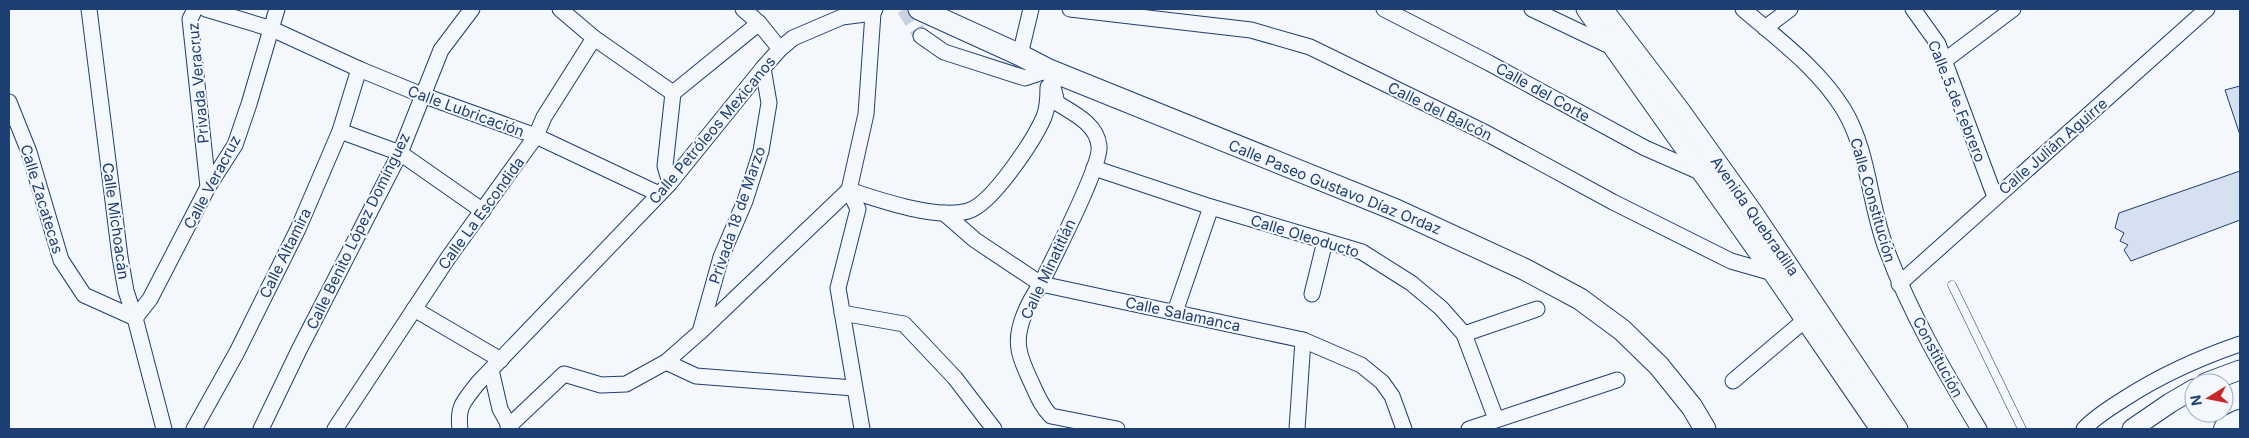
<svg xmlns="http://www.w3.org/2000/svg" width="2249" height="438" font-family="Inter,sans-serif">
<style>
.building{fill:#d5e0f0;stroke:#1d3f73}
.lines{fill:none;stroke-linecap:round;stroke-linejoin:round}
.minor-tunnel{stroke:#c9d2e0;stroke-width:15;stroke-dasharray:15 8;stroke-linecap:butt}
.service-casing{stroke:#1d3f73;stroke-width:9}
.minor-casing{stroke:#1d3f73;stroke-width:17}
.tertiary-casing{stroke:#1d3f73;stroke-width:21}
.secondary-casing{stroke:#1d3f73;stroke-width:23}
.primary-casing{stroke:#1d3f73;stroke-width:26}
.service{stroke:#f4f7fb;stroke-width:8}
.minor{stroke:#f4f7fb;stroke-width:15}
.tertiary{stroke:#f4f7fb;stroke-width:19}
.secondary{stroke:#f4f7fb;stroke-width:21}
.primary{stroke:#f4f7fb;stroke-width:24}
.labels{text-anchor:middle;dominant-baseline:central;stroke-width:4;stroke-linejoin:round;paint-order:stroke}
.street-label{font-size:15px;fill:#1d3f73;stroke:#f4f7fb}
</style>
<rect width="100%" height="100%" fill="#f4f7fb"/>
<!-- building -->
<g class="building">
<polygon points="2240,86 2240,135 2225,90"/>
<polygon points="2240,171 2240,220 2131,261 2124,250 2128,245 2120,241 2124,233 2115,228 2119,213"/>
</g>
<g class="lines">
<!-- minor-tunnel -->
<polyline class="minor-tunnel" points="904,9 921,36"/>
<defs>
<polyline id="service" points="1952,285 2022,429"/>
<g id="minor">
<polyline points="89,9 120,257 126,291 135,318 164,429"/>
<polyline points="195,9 190,19 208,187"/>
<polyline points="206,9 272,29 359,69 422,95 536,136 659,194"/>
<polyline points="560,9 594,38 673,93 665,166 670,183"/>
<polyline points="743,9 759,23 780,49"/>
<polyline points="1070,9 1251,30 1310,47 1486,133 1613,202 1731,261 1773,273 1776,271"/>
<polyline points="1384,9 1489,63 1645,148 1702,173"/>
<polyline points="1532,9 1614,48"/>
<path d="M1743,9C1779,40 1819,69 1844,110C1869,152 1869,203 1886,248C1909,311 1944,371 1979,429"/>
<polyline points="1913,9 1938,44 1995,197"/>
<polyline points="1765,28 1790,9"/>
<polyline points="921,36 944,52 1025,78 1049,70"/>
<polyline points="1020,55 1031,9"/>
<polyline points="1944,61 2013,9"/>
<path d="M1049,70L1057,103C1073,113 1097,124 1099,146C1102,165 1052,260 1041,284C1029,301 1015,328 1019,349C1021,362 1028,375 1033,386C1038,397 1042,407 1051,416L1117,429"/>
<polyline points="673,93 759,23"/>
<polyline points="9,102 29,152 61,260 84,295 135,318 150,299 208,187 235,145 249,104 277,9"/>
<polyline points="340,131 400,153 483,211"/>
<polyline points="1094,168 1211,207 1362,252 1411,283 1441,308 1464,334 1496,419"/>
<path d="M849,190C879,200 937,220 968,211C992,204 1034,140 1044,117C1048,107 1048,97 1048,87"/>
<polyline points="944,213 975,240 1041,284 1303,340 1361,365 1382,382 1392,396 1404,429"/>
<polyline points="1899,284 2207,9"/>
<polyline points="1312,294 1325,241"/>
<polyline points="414,309 501,360"/>
<polyline points="1175,312 1211,207"/>
<polyline points="842,313 904,324 955,378 994,429"/>
<polyline points="700,332 721,257 745,201 761,151 769,103 763,68"/>
<polyline points="1464,334 1537,309"/>
<polyline points="666,362 696,376 854,388"/>
<polyline points="491,370 500,409 511,429"/>
<polyline points="1733,381 1812,314"/>
<polyline points="508,427 564,374 601,385 626,384 666,362 700,332 849,190"/>
<polyline points="194,429 237,352 298,229 340,131 359,69"/>
<polyline points="261,429 299,350 400,153 441,50 472,9"/>
<polyline points="335,429 448,258 536,136 544,117 594,38"/>
<path d="M460,429C457,406 464,401 478,383L670,183L763,68L780,49L793,38L842,17L873,13"/>
<polyline points="862,429 838,288 858,209 849,190 866,114 873,13 875,9"/>
<polyline points="1297,429 1303,340"/>
<polyline points="1469,429 1617,380"/>
<path d="M2084,429C2095,417 2110,408 2124,399C2161,375 2199,358 2240,344"/>
</g>
<g id="tertiary">
<polyline points="1586,9 1773,273 1880,429"/>
<polyline points="1603,9 1680,110 1752,211 1898,429"/>
<polyline points="2205,383 2240,370"/>
<polyline points="2132,429 2170,403 2194,389"/>
</g>
<polyline id="secondary" points="919,9 1020,55 1049,70 1396,210 1524,269 1580,299 1622,330 1659,366 1692,407 1705,429"/>
<polyline id="primary" points="2226,429 2240,422"/>
</defs>
<!-- service casing -->
<use href="#service" class="service-casing"/>
<!-- minor casing -->
<use href="#minor" class="minor-casing"/>
<!-- tertiary casing -->
<use href="#tertiary" class="tertiary-casing"/>
<!-- secondary casing -->
<use href="#secondary" class="secondary-casing"/>
<!-- primary casing -->
<use href="#primary" class="primary-casing"/>
<!-- service -->
<use href="#service" class="service"/>
<!-- minor -->
<use href="#minor" class="minor"/>
<!-- tertiary -->
<use href="#tertiary" class="tertiary"/>
<!-- secondary -->
<use href="#secondary" class="secondary"/>
<!-- primary -->
<use href="#primary" class="primary"/>
</g>
<g class="labels">
<!-- street labels -->
<g class="street-label">
<text transform="translate(198 83) rotate(-95)">Privada Veracruz</text>
<text transform="translate(1543 92) rotate(29)">Calle del Corte</text>
<text transform="translate(1957 101) rotate(68)">Calle 5 de Febrero</text>
<text transform="translate(466 111) rotate(20)">Calle Lubricación</text>
<text transform="translate(1440 111) rotate(26)">Calle del Balcón</text>
<text transform="translate(712 130) rotate(-50)">Calle Petróleos Mexicanos</text>
<text transform="translate(2053 146) rotate(-41)">Calle Julián Aguirre</text>
<text transform="translate(212 182) rotate(-62)">Calle Veracruz</text>
<text transform="translate(1335 187) rotate(22)">Calle Paseo Gustavo Díaz Ordaz</text>
<text transform="translate(42 199) rotate(73)">Calle Zacatecas</text>
<text transform="translate(1873 200) rotate(74)">Calle Constitución</text>
<text transform="translate(481 213) rotate(-54)">Calle La Escondida</text>
<text transform="translate(737 215) rotate(-71)">Privada 18 de Marzo</text>
<text transform="translate(1755 216) rotate(55)">Avenida Quebradilla</text>
<text transform="translate(116 221) rotate(82)">Calle Michoacán</text>
<text transform="translate(358 231) rotate(-64)">Calle Benito López Domínguez</text>
<text transform="translate(1305 236) rotate(17)">Calle Oleoducto</text>
<text transform="translate(285 253) rotate(-64)">Calle Altamira</text>
<text transform="translate(1048 269) rotate(-65)">Calle Minatitlán</text>
<text transform="translate(1183 314) rotate(12)">Calle Salamanca</text>
<text transform="translate(1938 357) rotate(62)">Constitución</text>
</g>
</g>
<!-- border -->
<rect width="2249" height="438" fill="none" stroke="#1d3f73" stroke-width="20"/>
<!-- north arrow -->
<g transform="translate(2209 398) rotate(260)"><circle r="24" fill="#f4f7fb" stroke="#9eadc5"/>
<path d="M0-4L9 19L0 12L-9 19Z" fill="#c62828"/>
<text y="-8" font-size="14" font-weight="bold" text-anchor="middle" fill="#1d3f73">N</text>
</g>
</svg>
